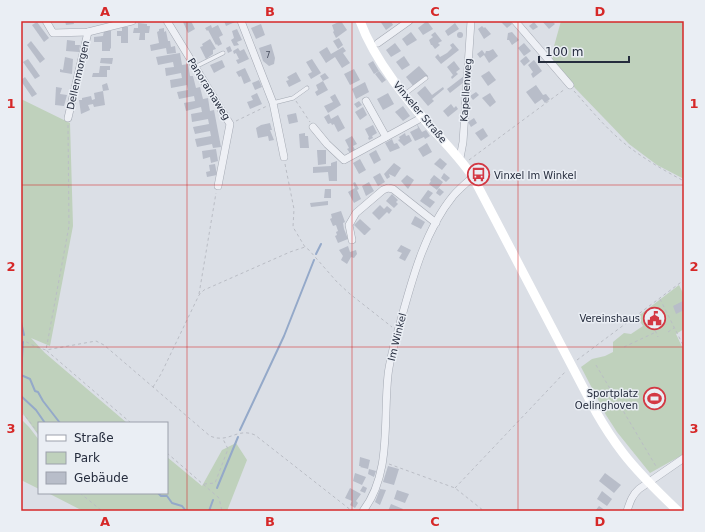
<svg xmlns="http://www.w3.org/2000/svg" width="705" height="532" font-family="'DejaVu Sans',sans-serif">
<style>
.green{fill:#bfd1bc}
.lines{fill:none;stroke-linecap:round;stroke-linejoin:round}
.stream{stroke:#94a9c9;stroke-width:2}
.building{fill:#b8bdc9}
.lane-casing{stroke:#a4a9b3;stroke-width:4.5}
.street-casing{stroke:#a4a9b3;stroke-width:8}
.path{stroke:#babdc5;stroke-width:1;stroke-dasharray:3 3;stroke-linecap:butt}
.lane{stroke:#eef0f5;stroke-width:3.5}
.street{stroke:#eef0f5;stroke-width:7}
.secondary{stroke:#fff;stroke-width:9}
.grid{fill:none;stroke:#d62828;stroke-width:1;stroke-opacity:0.55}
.labels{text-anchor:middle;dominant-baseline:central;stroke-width:3;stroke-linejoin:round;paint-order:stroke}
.number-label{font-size:8px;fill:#4a5060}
.street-label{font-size:10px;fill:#252c3d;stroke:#eaeef4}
.poi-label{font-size:10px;fill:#252c3d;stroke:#eaeef4;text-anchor:end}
.neatline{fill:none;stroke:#d62828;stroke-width:1.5}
.grid-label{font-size:13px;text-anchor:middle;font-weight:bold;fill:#d62828}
</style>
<rect width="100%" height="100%" fill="#dbdfe6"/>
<!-- green -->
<g class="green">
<polygon points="561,21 684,21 684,179 657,165 629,144 575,88 551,57"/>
<polygon points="21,99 70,123 73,226 50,346 31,338 45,353 127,423 39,423 39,436 21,411"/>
<polygon points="679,285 684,295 684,329 676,334 684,351 684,454 650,473 617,432 606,415 581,367 592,359 605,356 613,352 613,342 624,333 631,334 643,326 637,317"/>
<polygon points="21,419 29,427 39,440 39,489 21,480"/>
<polygon points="236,443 247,460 227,511 83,511 48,493 167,493 167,457 202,486 222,450"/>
</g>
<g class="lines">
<!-- stream -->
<g class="stream">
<polyline points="316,254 321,244"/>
<polyline points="21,322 24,335"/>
<polyline points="21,374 23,342"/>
<polyline points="21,375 30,379 35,391 38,392 43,401 60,423"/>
<polyline points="21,396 36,410 45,423"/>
<polyline points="240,430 284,336 314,260"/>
<polyline points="217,488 238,437"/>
<polyline points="158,493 161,496 167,496 172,503 182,506 186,511"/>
<polyline points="209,511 213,500"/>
</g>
</g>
<!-- building -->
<g class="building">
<polygon points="65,21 73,21 74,24 66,25"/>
<polygon points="185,21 191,21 195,29 188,33 183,22"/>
<polygon points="224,21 234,21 235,22 226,26"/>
<polygon points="341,21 347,30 336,38 333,32 334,31 332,25"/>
<polygon points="380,21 391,21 393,25 386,30"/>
<polygon points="427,21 433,29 423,35 418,28"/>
<polygon points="500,21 510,21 512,24 507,28"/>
<polygon points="542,21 552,21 555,24 549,29"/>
<polygon points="37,22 49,38 44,42 32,25"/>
<polygon points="534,22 538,27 533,30 529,26"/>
<polygon points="138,23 147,24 147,26 150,26 149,33 145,33 145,40 139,40 140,33 133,33 134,28 138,28"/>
<polygon points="455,23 459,29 448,36 445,31"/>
<polygon points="261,24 265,35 256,39 251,28"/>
<polygon points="211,25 212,28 218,25 223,35 219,37 222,44 218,46 217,44 216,45 208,30 207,31 205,28"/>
<polygon points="482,26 484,28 485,27 491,34 484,39 478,29"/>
<polygon points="122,27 128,27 128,43 121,43 121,36 117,36 117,31 122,31"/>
<polygon points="164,28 164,32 166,31 168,41 170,41 171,47 175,46 176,53 167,54 166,48 151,51 150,45 159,43 157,32 159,31 159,29"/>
<polygon points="237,29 242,40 237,42 239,45 234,46 231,40 234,38 232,31"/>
<polygon points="104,31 111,31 111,49 110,48 110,51 102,51 102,42 94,42 94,37 103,36"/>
<polygon points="411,32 417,40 407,46 402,39"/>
<polygon points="435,32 442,41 438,43 440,45 435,49 432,45 431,45 429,40 433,37 431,35"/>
<polygon points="512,32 519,40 512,45 509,40 507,40 508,33"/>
<circle cx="460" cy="35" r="3"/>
<polygon points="339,38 343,45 338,49 333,41"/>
<polygon points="210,39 216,49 213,50 213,54 206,59 200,47 203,46 202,44"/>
<polygon points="67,40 75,41 75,45 80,45 79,52 66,51"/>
<polygon points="31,41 45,59 40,63 27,45"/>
<polygon points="395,43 401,51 391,57 386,50"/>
<polygon points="453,43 459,50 441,64 435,57 438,54 440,57 447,53 452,48 450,45"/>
<polygon points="524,43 531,51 524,56 518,48"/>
<polygon points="271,44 275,58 274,64 269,66 263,61 259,48"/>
<polygon points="230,46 232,51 228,53 226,48"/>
<polygon points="327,47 331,54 343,47 346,51 343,53 350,63 342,68 335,57 326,63 319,52"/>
<polygon points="238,48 240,51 244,49 249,59 238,64 236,60 239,59 236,53 234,54 233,51"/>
<polygon points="493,49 498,56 489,63 484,55 480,58 477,54 482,50 485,54 486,51 489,51"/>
<polygon points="180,53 182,65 188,64 190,76 193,76 196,88 200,87 203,99 208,98 210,111 214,110 221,147 213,148 212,144 197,147 195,139 211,136 210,131 195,134 193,127 209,124 208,119 192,122 191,114 202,112 201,107 186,111 184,103 195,101 194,96 179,99 177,92 188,90 187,85 171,88 170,80 182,78 181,73 166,76 165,68 174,67 173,62 158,65 156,57"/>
<polygon points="404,56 410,65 402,70 396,62"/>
<polygon points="526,56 530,61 524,66 520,61"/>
<polygon points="65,57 73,59 72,74 60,72 60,69 63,70"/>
<polygon points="101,58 113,58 112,64 100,63"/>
<polygon points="28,59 40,76 35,79 23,62"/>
<polygon points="312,59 321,73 311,79 308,74 312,72 306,62"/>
<polygon points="222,60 225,67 214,73 210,65"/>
<polygon points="534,60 542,71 533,78 531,74 533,72 528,65"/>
<polygon points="373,61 379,71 374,74 368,64"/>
<polygon points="454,61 460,69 456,72 458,74 452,79 451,77 453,75 447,67"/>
<polygon points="100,66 110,66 110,70 107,70 107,77 92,77 93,73 99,73"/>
<polygon points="419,66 428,76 414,87 406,77"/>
<polygon points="245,68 251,81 244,84 241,76 239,77 236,72"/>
<polygon points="354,69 360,80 350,85 344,74"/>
<polygon points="379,71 386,80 382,83 375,74"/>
<polygon points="489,71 496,80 488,86 481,76"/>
<polygon points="296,72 301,81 289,87 286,81 289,80 287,77"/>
<polygon points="325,73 329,78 323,81 328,90 317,96 315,92 318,90 316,85 323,81 320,76"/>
<polygon points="464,76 464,82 450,93 447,89"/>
<polygon points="25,77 37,94 32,97 21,81 21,80"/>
<polygon points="259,80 262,87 255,90 252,83"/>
<polygon points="365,82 369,92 356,99 352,89"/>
<polygon points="107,83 109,90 103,91 102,85"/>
<polygon points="536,85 543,95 546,94 550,99 545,103 542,99 535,104 526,92"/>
<polygon points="425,86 432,95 443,87 444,89 432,99 434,101 428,106 417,93"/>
<polygon points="56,87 62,88 60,94 67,95 64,106 55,105"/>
<polygon points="103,91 105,105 94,107 93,104 88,105 90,110 81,114 79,100 82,100 82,98 91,96 92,100 95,99 94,93"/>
<polygon points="476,92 479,95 473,100 470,96"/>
<polygon points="257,93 262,104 250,109 247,102 253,100 251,96"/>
<polygon points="388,93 394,104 383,110 377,99"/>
<polygon points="490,93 496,102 490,107 482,98"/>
<polygon points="335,94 341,105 328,113 324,106 333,102 330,97"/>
<polygon points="359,101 362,105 357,108 354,104"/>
<polygon points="451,104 454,108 456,106 458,109 448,117 443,111"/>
<polygon points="403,106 410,116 403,121 395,112"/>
<polygon points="363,107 367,115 360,120 355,112"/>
<polygon points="296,113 298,122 289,124 287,115"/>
<polygon points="329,114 331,119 338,115 345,128 338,132 334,124 332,125 331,123 328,124 324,117"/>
<polygon points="474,118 477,123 471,127 468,122"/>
<polygon points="270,123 272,130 270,130 274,140 269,141 268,136 258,138 256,128 261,125"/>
<polygon points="417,124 422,132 426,130 430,136 425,139 424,137 415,141 410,132 418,128"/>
<polygon points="373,125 377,133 372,136 373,138 369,140 368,138 369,137 365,129"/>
<polygon points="483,128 488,136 481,141 475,133"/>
<polygon points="305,133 305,136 308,136 309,148 300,148 299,134"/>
<polygon points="405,133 406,136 409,135 412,141 404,146 398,140 400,139 399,137"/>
<polygon points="352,136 357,144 353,146 355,150 350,153 347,149 349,148 345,140"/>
<polygon points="392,139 394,144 397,143 400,148 390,152 385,143"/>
<polygon points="427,143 432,152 423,157 418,149"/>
<polygon points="216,149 218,161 211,163 210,157 203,159 202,151"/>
<polygon points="317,150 326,150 326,164 318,165"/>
<polygon points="376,150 381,160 374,164 369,154"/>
<polygon points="440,158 447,164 442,170 434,164"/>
<polygon points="360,159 366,170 359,174 353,163"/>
<polygon points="337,161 337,181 329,181 328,172 313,173 313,167 331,166 331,163"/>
<polygon points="394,163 401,168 395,177 389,174 390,177 387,179 384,174"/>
<polygon points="215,164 217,175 207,177 206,172 210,171 209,165"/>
<polygon points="380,173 385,182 378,186 373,177"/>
<polygon points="444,173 450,178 446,182 441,178"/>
<polygon points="407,175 414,180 408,189 401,181"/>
<polygon points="434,175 443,182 437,190 429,184 431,181 430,180"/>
<polygon points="355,182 359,189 357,190 361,199 354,203 348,192 355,188 353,183"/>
<polygon points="369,182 374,191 366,196 362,186"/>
<polygon points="439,188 444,192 440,196 436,193"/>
<polygon points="325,189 331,189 331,198 324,198"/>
<polygon points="428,190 433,193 429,198 435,202 430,208 420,201"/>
<polygon points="392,194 398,200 396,202 398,204 394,208 386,201"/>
<polygon points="328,201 328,205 311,207 310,203"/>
<polygon points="380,205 384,209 387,206 392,210 389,214 387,212 379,220 372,213"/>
<polygon points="341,211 345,222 343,223 344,229 348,239 338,243 335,236 337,235 336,232 338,231 336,225 333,226 330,219 332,218 331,214"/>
<polygon points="415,216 425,222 421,229 411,224"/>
<polygon points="360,219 371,229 365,235 364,235 354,225"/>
<polygon points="401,245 411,250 405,261 399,258 402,253 397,251"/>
<polygon points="348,246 350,252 356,250 357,254 354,258 351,257 347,264 341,260 343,256 339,250"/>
<polygon points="683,301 684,310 676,314 673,306"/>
<polygon points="657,311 661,322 653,325 648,315"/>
<polygon points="360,457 370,460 368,469 360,467 361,466 359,466"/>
<polygon points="388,466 399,469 394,485 383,482"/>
<polygon points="369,469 376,471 374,477 368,474"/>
<polygon points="355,473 366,477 362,485 353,481"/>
<polygon points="605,473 621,485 614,493 599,481"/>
<polygon points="363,486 367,488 365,493 360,491"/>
<polygon points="350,488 361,494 356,501 358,503 355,508 350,505 352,501 345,498"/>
<polygon points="380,489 386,490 380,505 375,502"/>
<polygon points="397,490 409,494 405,503 394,499"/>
<polygon points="602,491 612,499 607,506 597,499"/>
<polygon points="391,504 403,509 402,511 388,511"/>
<polygon points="599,506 606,511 595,511"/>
</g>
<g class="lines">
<defs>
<g id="lane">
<polyline points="195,67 223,53"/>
<polyline points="405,94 426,78"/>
<polyline points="273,103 293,98 307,88"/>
</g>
<g id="street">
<polyline points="46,21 53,33 88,32 132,21"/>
<polyline points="167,21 230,124 218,186"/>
<polyline points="241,21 273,103 284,157"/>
<polyline points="515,21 570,85"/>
<polyline points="378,43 409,21"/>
<polyline points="366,101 386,137"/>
<polyline points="68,118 88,32"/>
<polyline points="313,127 327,144 344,160 423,117"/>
<polyline points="460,158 463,142 471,21"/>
<polyline points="352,240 349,225 356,213 383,190 388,188 393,189 436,223"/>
<path d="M363,511C392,473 383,420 388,375C390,356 397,335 402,316C413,276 426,229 453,196C459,189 466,183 473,177"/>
<path d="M627,511C630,502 632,495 639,489L684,458"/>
</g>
</defs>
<!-- lane casing -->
<use href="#lane" class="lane-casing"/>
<!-- street casing -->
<use href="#street" class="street-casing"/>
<!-- path -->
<g class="path">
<path d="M574,91C591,110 608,131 629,147C646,160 665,171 684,181"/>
<polyline points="296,101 310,122"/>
<polyline points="236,121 267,106"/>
<polyline points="68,125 69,226 46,350 131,423"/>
<polyline points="469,160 565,89"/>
<polyline points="285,164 294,209 293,227 305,247 309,250 337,282 350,294 392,327"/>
<polyline points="199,294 216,193"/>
<polyline points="660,299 684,347"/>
<polyline points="653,325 658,337"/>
<polyline points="668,332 674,328"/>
<path d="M21,339L36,347L46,350L96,341L104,345L210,436C229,444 237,427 255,435L352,511"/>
<polyline points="624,347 656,332"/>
<polyline points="577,360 684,280"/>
<polyline points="596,365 657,468"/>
<polyline points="153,387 161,374 199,295 204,290 290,252 305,247"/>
<polyline points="21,413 27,418 39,434"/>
<polyline points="167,453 219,498 222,511"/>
<polyline points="389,464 455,488 484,511"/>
<polyline points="204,484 215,483 228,449 223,439"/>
<polyline points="455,488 566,371"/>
<polyline points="80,493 102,511"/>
</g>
<!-- lane -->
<use href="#lane" class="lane"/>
<!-- street -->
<use href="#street" class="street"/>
<!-- secondary -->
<path class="secondary" d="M360,21C375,62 408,101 437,134C450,148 462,161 473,177L596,412C604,426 613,440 623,453C639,474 659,493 678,511"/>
</g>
<!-- grid -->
<path class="grid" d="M187,21V511M352,21V511M518,21V511M21,185H684M21,347H684"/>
<!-- icons -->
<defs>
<symbol id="bus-ring" viewBox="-11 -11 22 22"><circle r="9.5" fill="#eaeef4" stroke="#d33944" stroke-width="1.5"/><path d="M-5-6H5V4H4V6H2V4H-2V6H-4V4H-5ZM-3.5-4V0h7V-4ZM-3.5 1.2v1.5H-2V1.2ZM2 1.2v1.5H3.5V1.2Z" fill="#d33944"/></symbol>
<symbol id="civic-ring" viewBox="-11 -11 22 22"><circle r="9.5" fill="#eaeef4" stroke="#d33944" stroke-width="1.5"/><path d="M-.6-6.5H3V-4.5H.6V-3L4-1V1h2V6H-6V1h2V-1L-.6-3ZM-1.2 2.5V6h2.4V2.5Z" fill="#d33944"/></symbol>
<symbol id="stadium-ring" viewBox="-11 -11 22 22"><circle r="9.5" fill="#eaeef4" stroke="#d33944" stroke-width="1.5"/><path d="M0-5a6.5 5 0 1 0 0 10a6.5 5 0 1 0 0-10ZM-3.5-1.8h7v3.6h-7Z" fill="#d33944"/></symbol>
</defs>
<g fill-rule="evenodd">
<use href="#bus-ring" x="466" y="162" width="25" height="25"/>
<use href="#civic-ring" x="642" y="306" width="25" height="25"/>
<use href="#stadium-ring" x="642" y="386" width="25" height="25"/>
</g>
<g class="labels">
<!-- number labels -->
<g class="number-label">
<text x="268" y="55">7</text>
</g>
<!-- street labels -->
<g class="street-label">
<text transform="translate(78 75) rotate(-77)">Dellenmorgen</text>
<text transform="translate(209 89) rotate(58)">Panoramaweg</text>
<text transform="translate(466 90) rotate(-86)">Kapellenweg</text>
<text transform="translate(420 112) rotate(50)">Vinxeler Straße</text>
<text transform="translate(397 337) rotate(-76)">Im Winkel</text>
</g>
<!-- poi labels -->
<g class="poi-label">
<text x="494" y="175" text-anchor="start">Vinxel Im Winkel</text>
<text x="640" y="318">Vereinshaus</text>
<text x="638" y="393">Sportplatz<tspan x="638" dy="12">Oelinghoven</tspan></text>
</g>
</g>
<!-- border -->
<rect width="705" height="532" fill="none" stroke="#eaeef4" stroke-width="44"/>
<!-- legend -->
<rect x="38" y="422" width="130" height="72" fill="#eaeef4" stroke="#9ba0ab"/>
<rect x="46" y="435" width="20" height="6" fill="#ffffff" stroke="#9ba0ab"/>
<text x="74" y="442" font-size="12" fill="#252c3d">Straße</text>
<rect x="46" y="452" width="20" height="12" fill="#bfd1bc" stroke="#9ba0ab"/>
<text x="74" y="462" font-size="12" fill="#252c3d">Park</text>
<rect x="46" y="472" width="20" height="12" fill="#b8bdc9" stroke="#9ba0ab"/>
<text x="74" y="482" font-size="12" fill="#252c3d">Gebäude</text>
<!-- scale -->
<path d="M539 56v6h90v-6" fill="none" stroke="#252c3d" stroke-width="2"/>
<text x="545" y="56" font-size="12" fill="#252c3d" stroke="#eaeef4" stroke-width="3" paint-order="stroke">100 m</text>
<rect x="22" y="22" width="661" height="488" class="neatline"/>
<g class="grid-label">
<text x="105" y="16">A</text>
<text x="270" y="16">B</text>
<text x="435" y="16">C</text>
<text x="600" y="16">D</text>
<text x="11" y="108">1</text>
<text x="694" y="108">1</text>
<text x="11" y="271">2</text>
<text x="694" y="271">2</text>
<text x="11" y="433">3</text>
<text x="694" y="433">3</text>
<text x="105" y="526">A</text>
<text x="270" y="526">B</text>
<text x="435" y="526">C</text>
<text x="600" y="526">D</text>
</g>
</svg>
